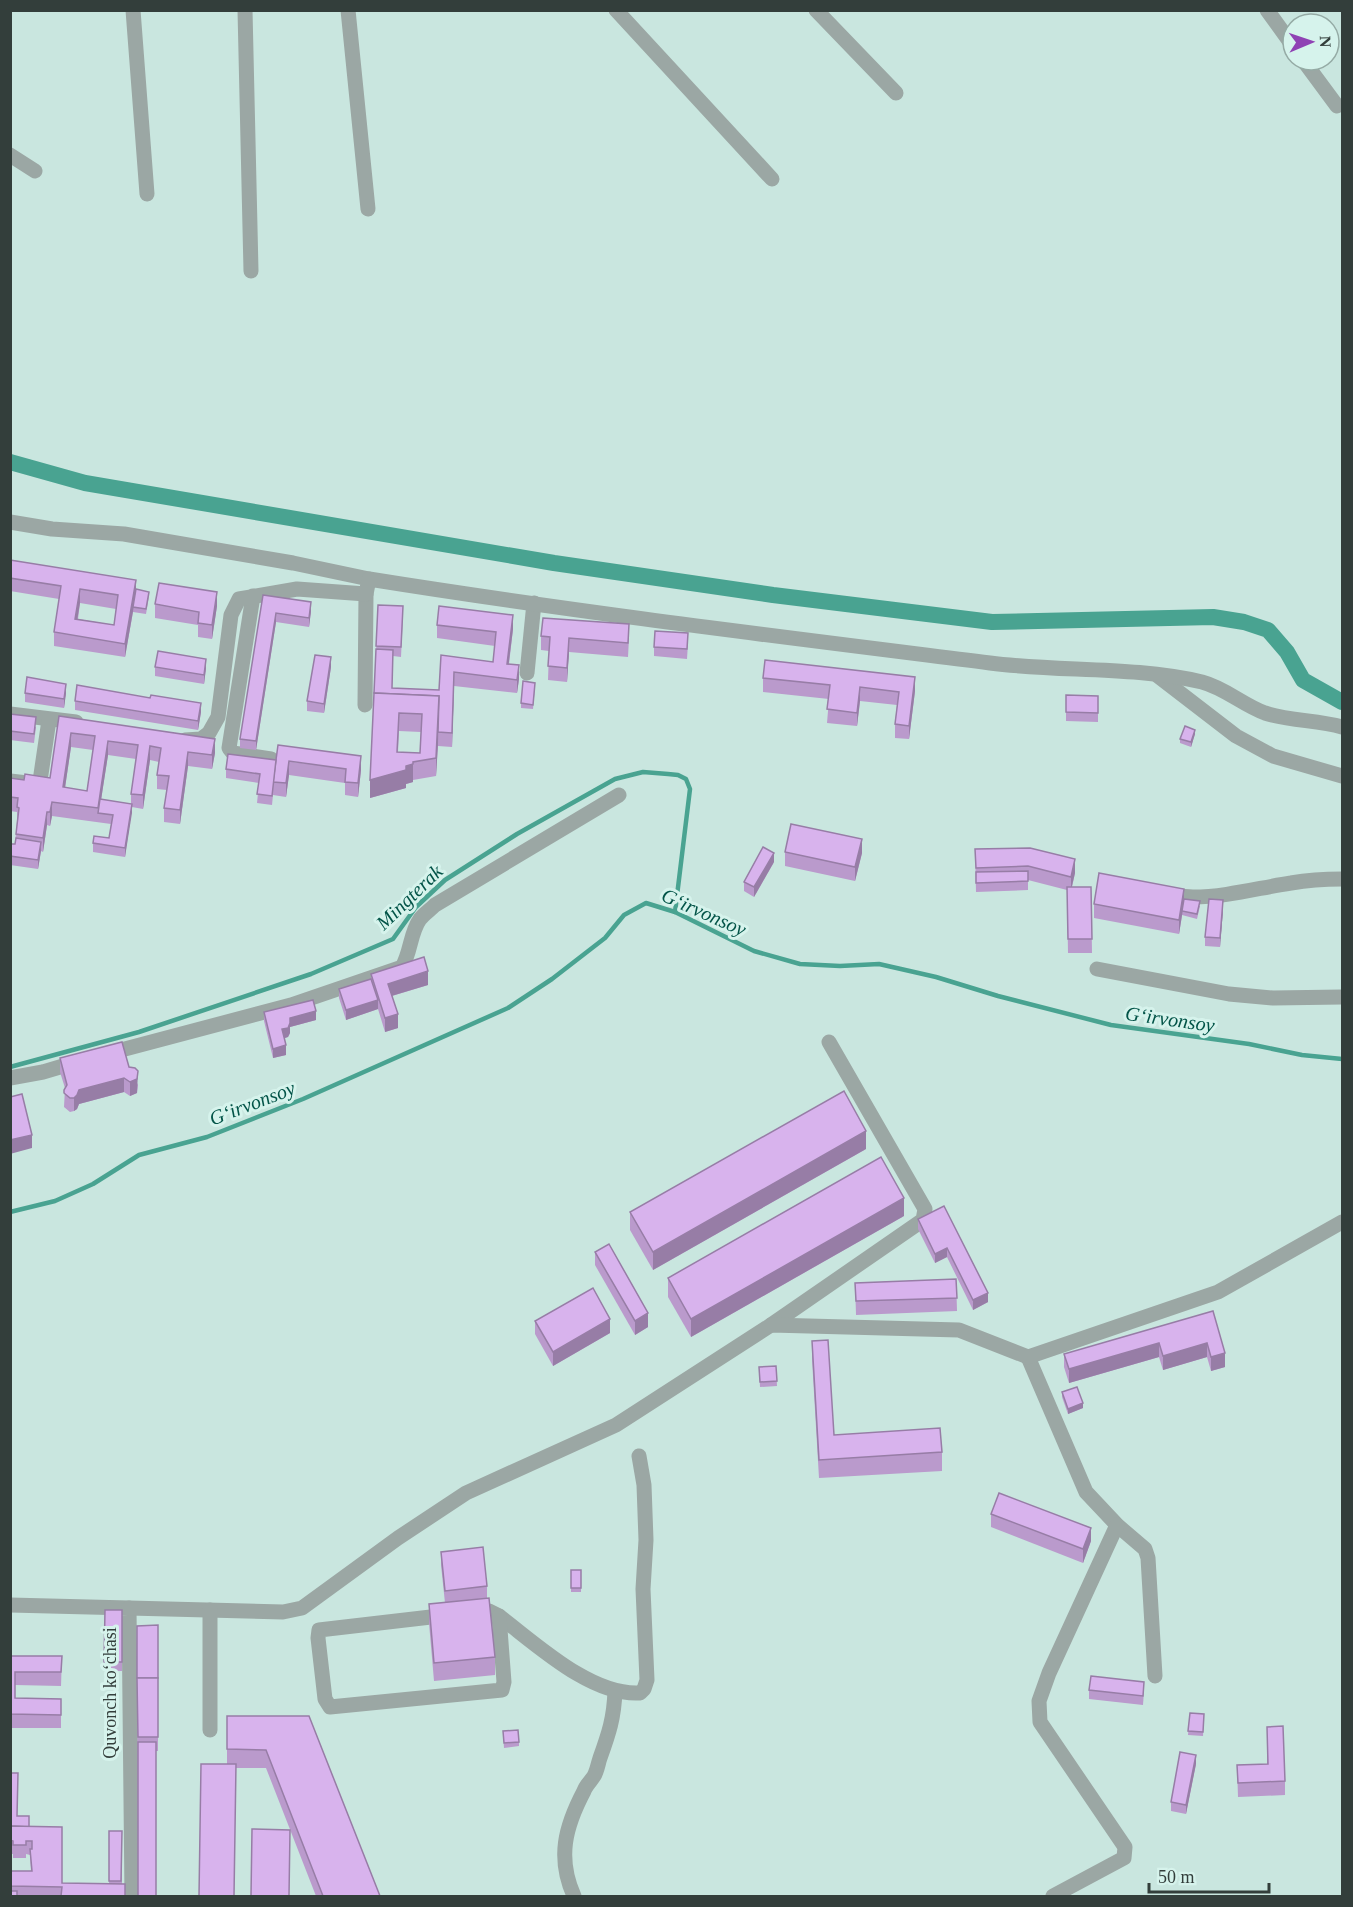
<svg xmlns="http://www.w3.org/2000/svg" width="1353" height="1907" font-family="'Times New Roman',serif">
<style>
.lines{fill:none;stroke-linecap:round;stroke-linejoin:round}
.stream{stroke:#49a391;stroke-width:4.5}
.canal{stroke:#49a391;stroke-width:16}
.minor{stroke:#9ba7a4;stroke-width:15}
.wall{fill:#ba9acc;fill-rule:evenodd}
.shaded-wall{fill:#977da6}
.building{fill:#d8b3ed;stroke:#977da6;stroke-width:1.5;fill-rule:evenodd}
.labels{text-anchor:middle;dominant-baseline:central;stroke-width:6;stroke-linejoin:round;paint-order:stroke}
.street-label{font-size:18px;fill:#333e3b;stroke:#d6f3ec}
.water-label{font-size:20px;font-style:italic;fill:#035448;stroke:#d6f3ec}
</style>
<rect width="100%" height="100%" fill="#c9e6df"/>
<g class="lines">
<!-- stream -->
<g class="stream">
<polyline points="10,1067 139,1032 311,974 393,939 416,907 445,880 517,834 615,779 643,772 668,774 678,775 686,779 690,789 675,912"/>
<polyline points="10,1212 55,1201 93,1184 139,1155 207,1137 303,1099 508,1008 552,979 605,938 624,915 646,903 675,912 754,951 800,964 840,966 879,964 936,977 998,996 1111,1025 1249,1044 1302,1055 1342,1059"/>
</g>
<!-- canal -->
<polyline class="canal" points="10,462 85,483 554,563 773,595 992,622 1213,617 1244,622 1268,630 1287,652 1303,680 1342,702"/>
<!-- minor -->
<g class="minor">
<polyline points="133,10 147,194"/>
<polyline points="245,10 251,271"/>
<polyline points="348,10 368,209"/>
<polyline points="616,10 772,179"/>
<polyline points="816,10 896,93"/>
<polyline points="1267,10 1293,46"/>
<polyline points="1303,60 1337,106"/>
<polyline points="10,155 35,171"/>
<polyline points="10,522 52,529 124,534 293,563 369,579"/>
<polyline points="253,596 229,748 233,753 271,759"/>
<polyline points="527,673 534,603"/>
<polyline points="1158,676 1236,736 1273,756 1342,776"/>
<polyline points="365,705 366,594"/>
<polyline points="10,714 76,722"/>
<path d="M185,740L201,739L209,733L218,717L231,615L239,599L297,589L366,594L369,579C575,612 783,637 990,663C1060,672 1133,666 1202,682C1225,688 1243,705 1265,713C1290,721 1317,720 1342,727"/>
<polyline points="10,781 36,784 40,781 49,720"/>
<path d="M1164,894C1174,895 1183,897 1193,897C1226,897 1258,888 1291,883C1308,880 1325,879 1342,879"/>
<polyline points="1097,969 1229,994 1273,998 1342,997"/>
<path d="M106,1054L291,1005L402,967C411,952 410,933 420,919C424,914 430,910 435,905L619,795"/>
<polyline points="10,1078 43,1072 80,1061"/>
<polyline points="771,1325 923,1220 925,1209 829,1042"/>
<polyline points="1028,1357 1086,1492 1117,1525 1145,1549 1148,1558 1155,1676"/>
<polyline points="10,1605 129,1608 132,1896"/>
<polyline points="129,1608 283,1612 302,1608 398,1538 466,1493 616,1425 771,1325 959,1330 1028,1357 1218,1292 1342,1222"/>
<path d="M472,1612L489,1611L499,1616C536,1644 591,1696 640,1693L644,1689L647,1680L643,1589L646,1540L644,1485L639,1456"/>
<polyline points="448,1615 319,1630 318,1638 325,1699 330,1707 502,1690 504,1682 499,1616"/>
<polyline points="210,1730 210,1610"/>
<path d="M574,1896C557,1858 565,1827 584,1791C586,1785 591,1781 594,1776C597,1771 598,1764 600,1758C609,1733 614,1718 615,1691"/>
<polyline points="1053,1896 1124,1858 1125,1847 1040,1722 1039,1701 1049,1673 1117,1525"/>
</g>
</g>
<!-- wall -->
<g class="wall">
<path d="M10,560L136,589L149,596L146,614L133,612L125,657L54,646V632L59,599L10,591ZM80,603L116,609L114,625L78,619Z"/>
<polygon points="263,595 311,611 309,627 276,622 256,750 240,748 240,739"/>
<polygon points="155,604 217,606 212,639 198,637 198,625 155,618"/>
<path d="M378,605L403,615L401,657L393,656L392,688L439,690L441,655L493,662L495,646L437,638V625L513,629L509,664L519,679L517,693L454,686L452,747L438,746V744L436,776L413,780V782L406,784V788L370,798ZM399,731L421,732L420,753L398,752Z"/>
<polygon points="541,636 629,638 628,657 569,652 567,682 548,680 549,651 541,650"/>
<polygon points="688,642 687,659 654,656 654,647"/>
<polygon points="155,667 206,668 204,684 155,676"/>
<polygon points="331,667 324,713 307,711 307,701"/>
<polygon points="763,678 915,691 909,739 895,738 895,724 897,705 860,701 857,726 827,723 829,699 763,692"/>
<polygon points="535,687 533,709 521,708 521,703"/>
<polygon points="25,693 66,693 64,708 25,702"/>
<polygon points="1066,695 1098,696 1098,722 1066,721"/>
<polygon points="150,698 201,712 198,730 75,710 75,701"/>
<polygon points="10,714 36,727 34,743 10,740"/>
<path d="M59,716L215,753L212,769L188,766L180,824L164,822V808L167,790L157,789V775L159,762L150,760L143,809L132,807L125,857L93,852V843L109,838L111,824L52,816L50,826L47,825L43,852L41,851L38,869L10,865V844H15L17,821V812L10,811V778L24,780L50,778ZM71,747L93,750L87,791L65,788ZM108,755L136,759L131,794V804L101,800Z"/>
<polygon points="1195,734 1191,747 1180,743 1180,739"/>
<polygon points="276,760 361,770 358,797 345,795 345,783 289,775 286,797 273,795 272,805 257,803 259,783 226,778 226,769"/>
<polygon points="975,849 1075,873 1072,887 1091,887 1092,953 1068,953 1067,890 1028,880 1028,890 976,892"/>
<polygon points="785,852 862,853 855,881 785,866"/>
<polygon points="774,862 754,897 744,891 744,882"/>
<polygon points="1184,899 1200,906 1197,919 1182,915 1179,934 1094,918 1094,904"/>
<polygon points="1223,910 1220,947 1205,946 1205,937"/>
<polygon points="371,974 428,985 392,996 398,1028 385,1032 378,1009 346,1020 339,998 339,989 371,979"/>
<polygon points="264,1012 316,1020 290,1027 290,1033 288,1037 284,1038 286,1055 273,1058 264,1021"/>
<polygon points="60,1058 129,1067 138,1085 137,1093 130,1096 124,1092 79,1104 77,1109 74,1111 70,1112 64,1107 65,1088 60,1072"/>
<polygon points="866,1149 653,1270 630,1230 630,1212"/>
<polygon points="944,1206 988,1302 973,1310 947,1257 935,1263 918,1229 918,1219"/>
<polygon points="904,1216 691,1337 668,1297 668,1278"/>
<polygon points="595,1252 648,1327 635,1335 595,1265"/>
<polygon points="956,1279 957,1311 856,1315 855,1283"/>
<polygon points="1213,1311 1225,1367 1211,1371 1207,1357 1163,1370 1159,1357 1069,1383 1064,1367 1064,1354"/>
<polygon points="535,1321 610,1333 553,1366 535,1334"/>
<polygon points="812,1341 834,1435 942,1452 942,1471 819,1478 812,1359"/>
<polygon points="776,1366 777,1386 760,1387 759,1367"/>
<polygon points="1062,1392 1083,1408 1068,1414 1062,1397"/>
<polygon points="991,1514 1091,1541 1083,1563 991,1527"/>
<polygon points="441,1552 487,1586 487,1599 495,1657 495,1675 434,1681 429,1623 429,1604 445,1603 441,1565"/>
<rect x="571" y="1570" width="10" height="22"/>
<polygon points="105,1610 122,1610 122,1671 104,1671"/>
<polygon points="158,1625 158,1751 156,1751 138,1896 137,1626"/>
<polygon points="10,1656 62,1656 61,1686 15,1685 15,1698 61,1699 61,1728 10,1728"/>
<polygon points="1089,1690 1144,1691 1143,1705 1089,1699"/>
<polygon points="1190,1713 1204,1714 1203,1736 1188,1735"/>
<polygon points="227,1716 309,1716 380,1896 316,1896 266,1768 236,1768 227,1764"/>
<polygon points="1267,1727 1285,1781 1285,1795 1238,1797 1237,1765 1267,1764"/>
<polygon points="503,1731 519,1742 519,1746 504,1748"/>
<polygon points="1196,1764 1186,1814 1171,1811 1171,1802"/>
<polygon points="10,1773 17,1816 29,1827 62,1883 109,1884 109,1831 122,1831 122,1884 125,1896 10,1896 10,1871 31,1871 30,1855 26,1854 26,1858 13,1858 13,1854 10,1854"/>
</g>
<!-- shaded-wall -->
<g class="shaded-wall">
<polygon points="136,580 136,594 125,657 125,644"/>
<polygon points="80,589 80,603 75,633 75,619"/>
<polygon points="217,592 217,606 212,639 212,625"/>
<polygon points="311,602 311,611 309,627 309,618"/>
<polygon points="276,613 276,622 256,750 256,741"/>
<polygon points="513,615 513,629 507,677 507,664"/>
<polygon points="569,638 569,652 567,682 567,668"/>
<polygon points="331,657 331,667 324,713 324,704"/>
<polygon points="206,659 206,668 204,684 204,675"/>
<polygon points="519,665 519,679 517,693 517,680"/>
<polygon points="454,672 454,686 452,747 452,733"/>
<polygon points="915,677 915,691 909,739 909,726"/>
<polygon points="66,684 66,693 64,708 64,699"/>
<polygon points="860,687 860,701 857,726 857,713"/>
<polygon points="439,696 438,744 436,776 436,758"/>
<polygon points="201,703 201,712 198,730 198,721"/>
<polygon points="1195,730 1195,734 1191,747 1191,742"/>
<polygon points="71,733 71,747 63,801 63,787"/>
<polygon points="215,739 215,753 212,769 212,755"/>
<polygon points="108,741 108,755 99,813 98,813 98,808"/>
<polygon points="150,746 150,760 143,809 143,795"/>
<polygon points="188,752 188,766 180,824 180,810"/>
<polygon points="361,756 361,770 358,797 358,783"/>
<polygon points="289,761 289,775 286,797 286,783"/>
<polygon points="413,764 413,782 406,784 406,788 370,798 370,780"/>
<polygon points="52,802 52,816 50,826 50,812"/>
<polygon points="132,804 132,813 125,857 125,848"/>
<polygon points="47,812 47,825 43,852 43,838"/>
<polygon points="862,839 862,853 855,881 855,867"/>
<polygon points="41,842 41,851 38,869 38,860"/>
<polygon points="774,853 774,862 754,897 754,887"/>
<polygon points="1075,859 1075,873 1071,890 1071,877"/>
<polygon points="1184,889 1184,903 1179,934 1179,920"/>
<polygon points="1223,900 1223,910 1220,947 1220,938"/>
<polygon points="428,971 428,985 388,997 388,984"/>
<polygon points="378,1000 378,1009 346,1020 346,1010"/>
<polygon points="316,1011 316,1020 290,1027 290,1033 288,1037 282,1039 282,1029 290,1018"/>
<polygon points="398,1014 398,1028 385,1032 385,1018"/>
<polygon points="286,1045 286,1055 273,1058 273,1049"/>
<polygon points="138,1071 137,1093 130,1096 130,1082"/>
<polygon points="124,1078 124,1092 79,1104 77,1109 74,1111 74,1098 79,1090"/>
<polygon points="866,1131 866,1149 653,1270 653,1252"/>
<polygon points="32,1135 32,1148 10,1154 10,1140"/>
<polygon points="904,1198 904,1216 691,1337 691,1319"/>
<polygon points="947,1248 947,1257 935,1263 935,1254"/>
<polygon points="988,1293 988,1302 973,1310 973,1300"/>
<polygon points="648,1313 648,1327 635,1335 635,1321"/>
<polygon points="610,1319 610,1333 553,1366 553,1352"/>
<polygon points="1159,1343 1159,1357 1069,1383 1069,1369"/>
<polygon points="1207,1343 1207,1357 1163,1370 1163,1356"/>
<polygon points="1225,1353 1225,1367 1211,1371 1211,1357"/>
<polygon points="1083,1403 1083,1408 1068,1414 1068,1409"/>
<polygon points="1091,1528 1091,1541 1083,1563 1083,1549"/>
<polygon points="1196,1755 1196,1764 1186,1814 1186,1805"/>
</g>
<!-- building -->
<g class="building">
<path d="M10,560L136,580L125,644L54,632L61,586L10,578ZM80,589L118,595L114,625L75,619Z"/>
<polygon points="159,583 217,592 212,625 198,623 199,612 155,604"/>
<polygon points="136,589 149,592 146,609 133,607"/>
<polygon points="263,595 311,602 309,618 276,613 256,741 240,739"/>
<polygon points="378,605 403,606 401,647 376,646"/>
<polygon points="439,606 513,615 507,664 519,665 517,680 454,672 452,733 438,732 439,696 374,693 376,649 393,650 392,688 439,690 441,655 493,662 496,632 437,625"/>
<polygon points="543,618 629,624 628,643 569,638 567,668 548,666 550,637 541,636"/>
<polygon points="655,631 688,633 687,649 654,647"/>
<polygon points="158,651 206,659 204,675 155,667"/>
<polygon points="315,655 331,657 324,704 307,701"/>
<polygon points="765,660 915,677 909,726 895,724 899,692 860,687 857,713 827,709 830,685 763,678"/>
<polygon points="27,677 66,684 64,699 25,693"/>
<polygon points="523,681 535,683 533,705 521,703"/>
<polygon points="77,685 150,698 151,695 201,703 198,721 75,701"/>
<path d="M374,693L439,696L436,758L413,762V764L406,766V770L370,780ZM399,713L422,714L420,753L397,752Z"/>
<polygon points="1066,695 1098,696 1098,713 1066,712"/>
<polygon points="10,714 36,717 34,734 10,731"/>
<path d="M59,716L215,739L212,755L188,752L180,810L164,808L169,776L157,775L161,748L150,746L143,795L131,794L138,745L108,741L98,808L52,802L50,812H47L43,838L16,834L19,808L17,807L18,798L10,797V778L24,780L25,774L50,778ZM71,733L95,736L87,791L63,787Z"/>
<polygon points="1185,726 1195,730 1191,742 1180,739"/>
<polygon points="278,745 361,756 358,783 345,782 346,769 289,761 286,783 273,782"/>
<polygon points="228,754 276,760 272,796 257,794 260,774 226,769"/>
<polygon points="100,799 132,804 125,848 93,843 94,836 109,838 113,815 98,813"/>
<polygon points="791,824 862,839 855,867 785,852"/>
<polygon points="16,838 41,842 38,860 10,856 10,844 15,844"/>
<polygon points="763,847 774,853 754,887 744,882"/>
<polygon points="1030,848 1075,859 1071,877 1028,866 976,868 975,849"/>
<polygon points="1028,871 1028,881 976,883 976,872"/>
<polygon points="1099,873 1184,889 1179,920 1094,904"/>
<polygon points="1067,887 1091,887 1092,939 1068,939"/>
<polygon points="1184,899 1200,901 1197,914 1182,911"/>
<polygon points="1209,899 1223,900 1220,938 1205,937"/>
<polygon points="424,957 428,971 388,984 398,1014 385,1018 371,974"/>
<polygon points="371,979 378,1000 346,1010 339,989"/>
<polygon points="313,1000 316,1011 290,1018 290,1023 288,1028 282,1029 286,1045 273,1049 264,1012"/>
<polygon points="122,1042 129,1067 135,1068 138,1071 137,1079 130,1082 124,1078 79,1090 77,1095 74,1098 70,1098 64,1093 64,1090 67,1085 60,1058"/>
<polygon points="844,1091 866,1131 653,1252 630,1212"/>
<polygon points="22,1094 32,1135 10,1140 10,1097"/>
<polygon points="881,1157 904,1198 691,1319 668,1278"/>
<polygon points="944,1206 988,1293 973,1300 947,1248 935,1254 918,1219"/>
<polygon points="609,1244 648,1313 635,1321 595,1252"/>
<polygon points="956,1279 957,1298 856,1301 855,1283"/>
<polygon points="593,1288 610,1319 553,1352 535,1321"/>
<polygon points="1213,1311 1225,1353 1211,1357 1207,1343 1163,1356 1159,1343 1069,1369 1064,1354"/>
<polygon points="828,1340 834,1435 940,1428 942,1452 819,1460 812,1341"/>
<polygon points="776,1366 777,1381 760,1382 759,1367"/>
<polygon points="1077,1387 1083,1403 1068,1409 1062,1392"/>
<polygon points="999,1493 1091,1528 1083,1549 991,1514"/>
<polygon points="483,1547 487,1586 445,1591 441,1552"/>
<rect x="571" y="1570" width="10" height="18"/>
<polygon points="489,1598 495,1657 434,1663 429,1604"/>
<polygon points="105,1610 122,1610 122,1662 104,1662"/>
<polygon points="158,1625 158,1678 137,1678 137,1626"/>
<polygon points="10,1656 62,1656 61,1672 15,1672 15,1698 61,1699 61,1715 10,1714"/>
<polygon points="1091,1676 1144,1682 1143,1696 1089,1690"/>
<polygon points="137,1678 158,1678 158,1737 138,1737"/>
<polygon points="1190,1713 1204,1714 1203,1732 1188,1731"/>
<polygon points="227,1716 309,1716 380,1896 323,1896 266,1750 227,1749"/>
<polygon points="1283,1726 1285,1781 1238,1783 1237,1765 1268,1764 1267,1727"/>
<polygon points="518,1730 519,1742 504,1743 503,1731"/>
<rect x="138" y="1742" width="18" height="154"/>
<polygon points="1180,1752 1196,1755 1186,1805 1171,1802"/>
<polygon points="201,1764 236,1764 234,1896 199,1896"/>
<polygon points="10,1773 18,1773 17,1816 29,1816 29,1827 10,1826"/>
<polygon points="10,1826 62,1827 62,1883 125,1884 125,1896 61,1896 62,1887 10,1886 10,1871 32,1871 30,1849 32,1849 32,1841 26,1841 26,1845 13,1845 13,1841 10,1840"/>
<polygon points="252,1829 290,1830 289,1896 251,1896"/>
<polygon points="109,1831 122,1831 121,1881 109,1881"/>
<rect x="10" y="1891" width="7" height="5"/>
</g>
<g class="labels">
<!-- street labels -->
<g class="street-label">
<text transform="translate(110 1693) rotate(-90)">Quvonch koʻchasi</text>
</g>
<!-- water labels -->
<g class="water-label">
<text transform="translate(409 897) rotate(-44)">Mingterak</text>
<text transform="translate(704 912) rotate(24)">G‘irvonsoy</text>
<text transform="translate(1170 1019) rotate(8)">G‘irvonsoy</text>
<text transform="translate(252 1103) rotate(-21)">G‘irvonsoy</text>
</g>
</g>
<!-- border -->
<rect width="1353" height="1907" fill="none" stroke="#333e3b" stroke-width="24"/>
<!-- north arrow -->
<g transform="translate(1311 42) rotate(88)"><circle r="28" fill="#d6f3ec" stroke="#95aba5" stroke-width="1.5"/>
<path d="M0-4.5L10 22L0 15L-10 22Z" fill="#8f42b4"/>
<text y="-9" font-size="16" font-weight="bold" text-anchor="middle" fill="#333e3b">N</text>
</g>
<!-- scale -->
<path d="M1149 1883v9h120v-9" fill="none" stroke="#333e3b" stroke-width="3"/>
<text x="1158" y="1883" font-size="18" fill="#333e3b" stroke="#d6f3ec" stroke-width="4.5" paint-order="stroke">50 m</text>
</svg>
